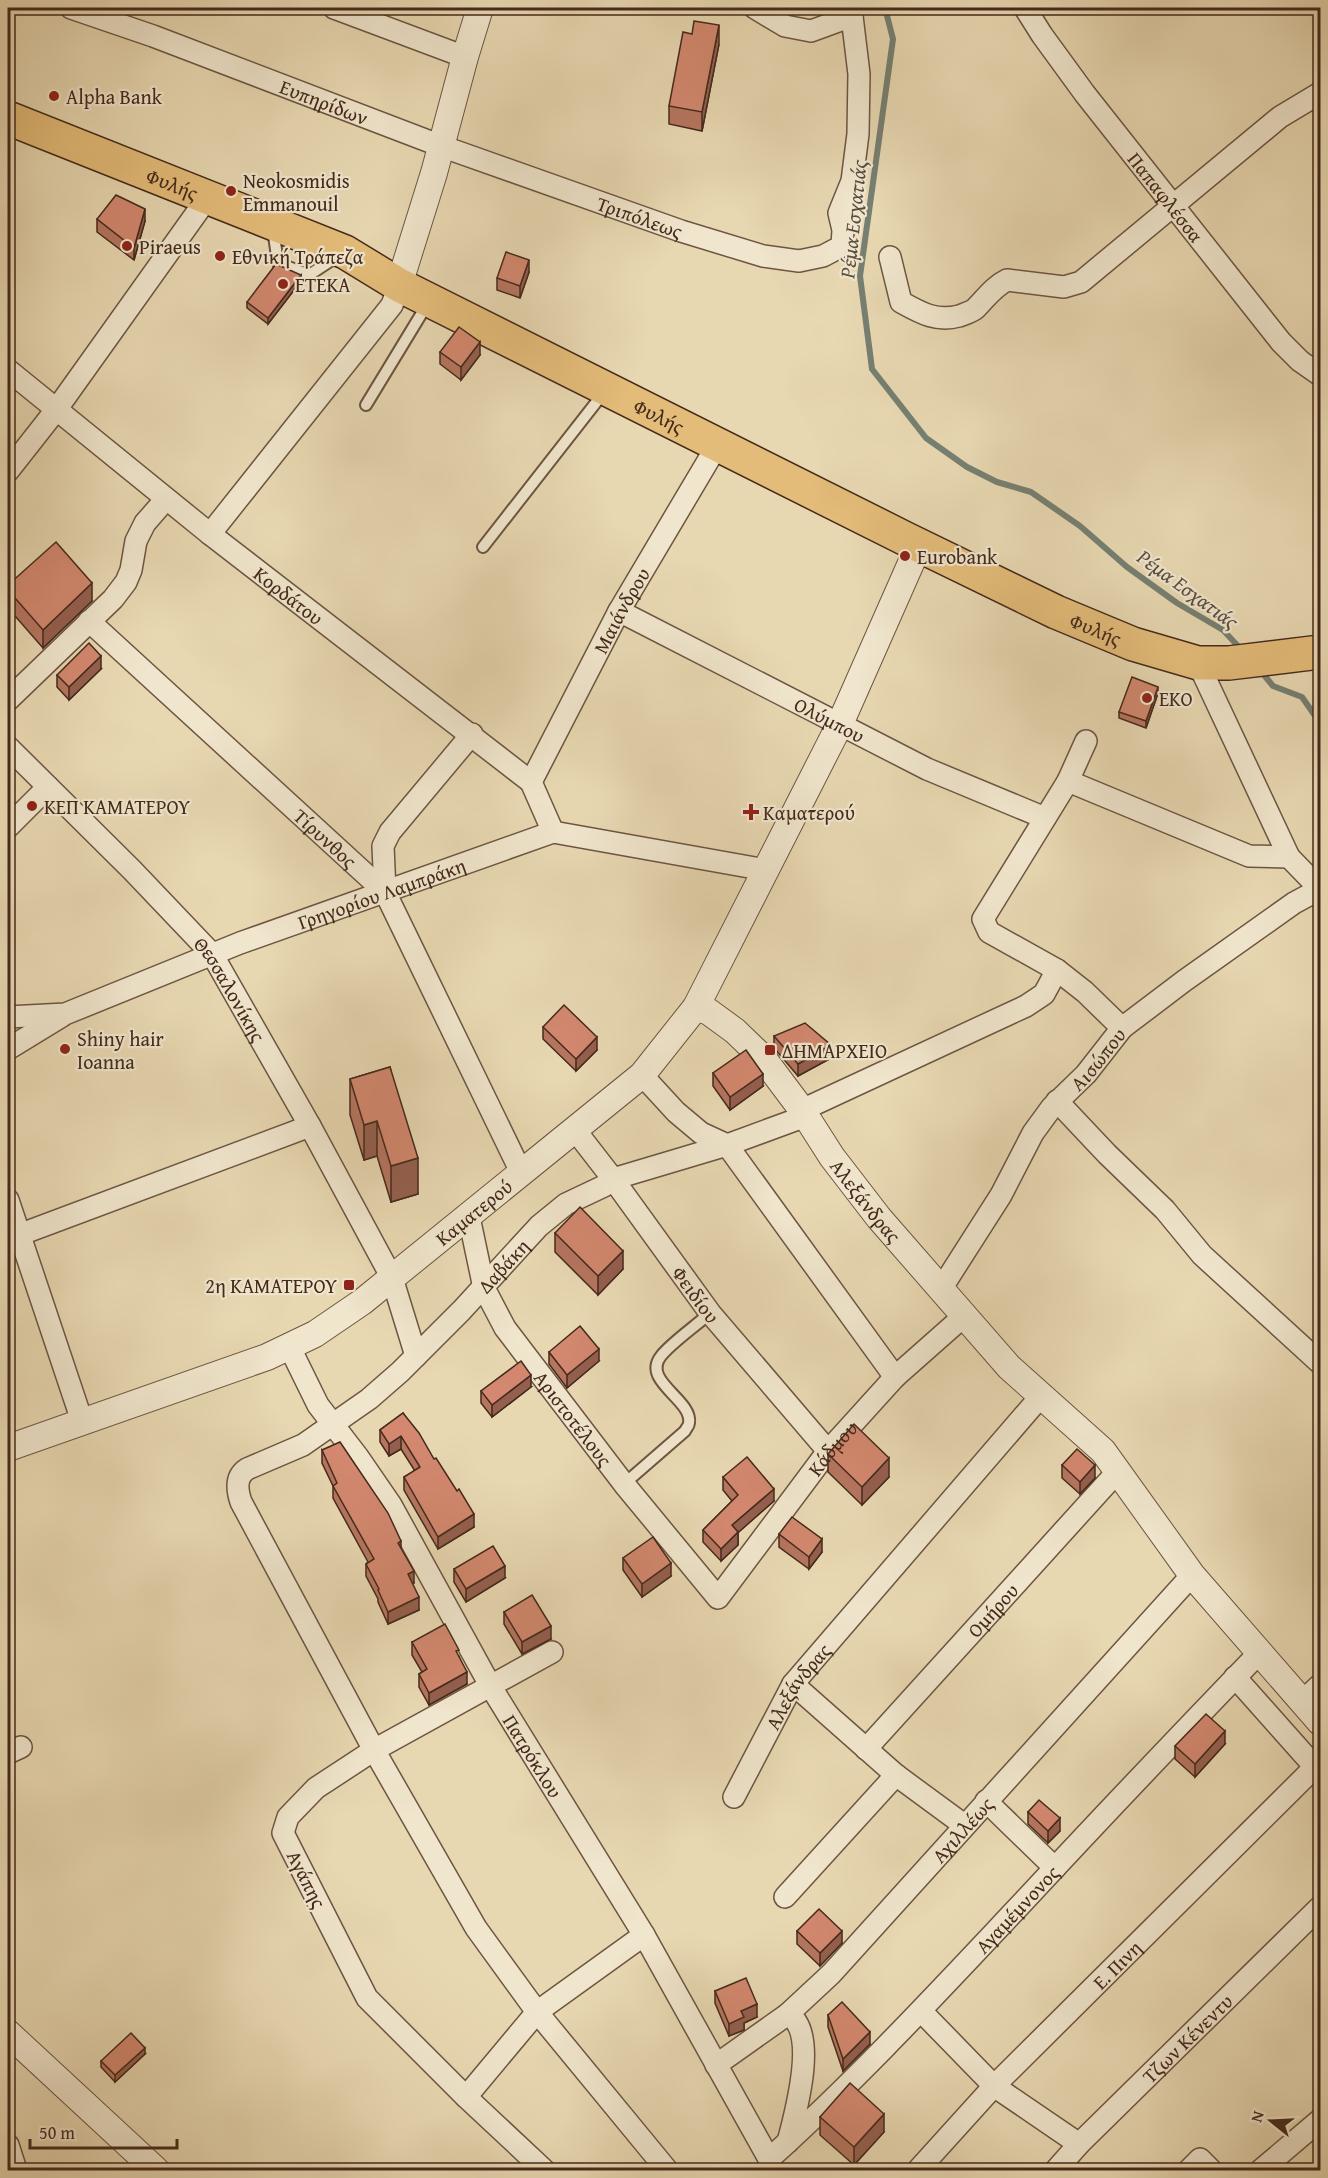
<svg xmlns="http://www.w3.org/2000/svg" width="1328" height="2178" font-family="'Gentium Book Plus',serif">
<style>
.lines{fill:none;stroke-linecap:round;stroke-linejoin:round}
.stream{stroke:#768072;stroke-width:6}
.service-casing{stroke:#6d5542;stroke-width:14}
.minor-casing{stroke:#6d5542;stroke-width:24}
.tertiary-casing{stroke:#6d5542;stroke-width:28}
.primary-casing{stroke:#44291c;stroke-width:36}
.service{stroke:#f0e6cd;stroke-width:10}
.minor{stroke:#f0e6cd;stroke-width:21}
.tertiary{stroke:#f0e6cd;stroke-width:26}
.primary{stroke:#e4bc79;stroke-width:33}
.wall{fill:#b5755f;stroke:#44291c;stroke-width:1.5}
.shaded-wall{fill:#945f4e;stroke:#44291c;stroke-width:1.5}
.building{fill:#d3886f;stroke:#44291c;stroke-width:1.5}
.poi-dot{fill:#8f2418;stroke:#f0e6cd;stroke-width:2}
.labels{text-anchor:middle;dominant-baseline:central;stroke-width:4.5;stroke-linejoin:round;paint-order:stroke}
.poi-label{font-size:20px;fill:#44291c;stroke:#f0e6cd;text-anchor:start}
.street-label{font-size:20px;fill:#44291c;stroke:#f0e6cd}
.water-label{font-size:21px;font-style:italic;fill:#594d40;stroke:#f0e6cd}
</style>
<rect width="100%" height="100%" fill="#e8d8b2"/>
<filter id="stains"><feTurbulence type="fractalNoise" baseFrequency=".00333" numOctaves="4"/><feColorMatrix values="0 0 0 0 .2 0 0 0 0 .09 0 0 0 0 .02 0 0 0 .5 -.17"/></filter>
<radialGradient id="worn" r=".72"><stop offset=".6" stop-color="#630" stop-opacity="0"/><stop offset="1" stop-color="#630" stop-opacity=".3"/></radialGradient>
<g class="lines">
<!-- stream -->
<g class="stream">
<polyline points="885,8 893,39 860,276 872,369 926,438 967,467 997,482 1031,492 1080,526 1127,567 1177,603 1223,630 1237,645"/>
<polyline points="1264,675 1273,686 1302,697 1320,723"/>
</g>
<defs>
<g id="service">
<polyline points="273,229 278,263 309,275 338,256"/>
<polyline points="366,405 428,303"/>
<polyline points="483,547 605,391"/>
<path d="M624,1484L685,1431C686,1428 689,1426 689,1423C693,1400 641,1381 661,1356C671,1343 697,1325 710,1313"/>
</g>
<g id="minor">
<path id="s1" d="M71,8L153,36L441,146L681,231L763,256L799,261L823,256L842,246L843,230L839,213L852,181L858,134L859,74L851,8"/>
<polyline points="334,8 465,57"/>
<polyline points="755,8 785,26 811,31 852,16"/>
<path id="s2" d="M1025,8L1042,35L1085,94L1281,342L1300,361L1320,375"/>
<path d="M890,257L901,302C921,313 936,322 959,316C964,314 972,312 976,308C986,298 993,287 1007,280L1064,287L1081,282L1280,117L1320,93"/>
<path id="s3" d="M8,370L210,534L531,782L553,832"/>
<polyline points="8,471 56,410 208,197"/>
<polyline points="210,534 392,305 399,285"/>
<path id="s4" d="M619,611L927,769L1045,818"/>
<path id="s5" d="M89,621L385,892L521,1172"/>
<polyline points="1198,663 1289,857 1320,889"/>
<polyline points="8,700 113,599 126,582 131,570 136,541 145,523 166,499"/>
<polyline points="1086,741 1068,781 983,919 989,932 1057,970 1085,992 1122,1028"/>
<path id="s6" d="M8,747L132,870L212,954L310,1126L392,1278L416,1356"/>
<polyline points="1068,781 1249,856 1289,857"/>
<path id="s7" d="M531,782L619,611L718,444"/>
<polyline points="8,827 48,787"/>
<polyline points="385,892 383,846 390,832 472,734"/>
<path id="s8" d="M8,1017L65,1014L240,943L553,832L766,870"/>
<polyline points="8,1049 62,1016"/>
<polyline points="642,1075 676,1112 701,1133 727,1145 895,1377"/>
<polyline points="1057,1101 1107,1154 1165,1210 1202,1255 1320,1363"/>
<polyline points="802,1110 1026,1006 1044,994 1057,970"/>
<path id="s9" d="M575,1130L613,1179L710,1313L828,1451"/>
<polyline points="8,1200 82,1421"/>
<path id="s10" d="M469,1217L484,1288L505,1328L624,1484L718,1598L828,1451L895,1377L964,1316"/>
<polyline points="8,1239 310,1126"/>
<path id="s11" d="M941,1289L1001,1195L1033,1133L1052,1107L1086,1074L1122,1028L1184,981L1294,903L1320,889"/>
<path id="s12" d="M289,1346L318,1405L358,1457L391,1505L491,1687L644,1935L769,2159L772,2170"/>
<polyline points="1235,1677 1315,1767"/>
<polyline points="793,1684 896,1775 964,1825"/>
<polyline points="1303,1701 1320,1685"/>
<path id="s13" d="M866,1749L1118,1471"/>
<polyline points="8,1753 21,1747"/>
<path id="s14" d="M734,1797L793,1684L1041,1396"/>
<polyline points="986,1801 1055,1868"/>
<polyline points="785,1897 896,1775"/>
<polyline points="921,2011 994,2086 1079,2144"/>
<path id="s15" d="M716,2065L788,2014L831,1974L1192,1575"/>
<polyline points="466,2097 537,2012 644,1935"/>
<path d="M788,2142C795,2115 819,2032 788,2014"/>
<polyline points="8,2145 16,2170"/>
<path id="s16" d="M769,2159C859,2078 941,1989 1024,1901C1102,1817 1180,1735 1259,1653"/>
<polyline points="544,2170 466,2097 367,1998 283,1833 288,1817 316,1788 374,1750 552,1652"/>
<path id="s17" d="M667,2170L537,2012L476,1928L374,1750L241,1502C237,1490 235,1477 247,1469L303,1445L369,1399L400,1372L462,1310L539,1226L566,1204L604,1186L613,1179L727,1145L806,1116"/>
<path id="s18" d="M918,2170L994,2086L1320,1762"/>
<path id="s19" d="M1056,2170L1079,2144L1320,1907"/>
<polyline points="1189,2170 1200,2159 1211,2170"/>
<polyline points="1261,2170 1320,2120"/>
</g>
<g id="tertiary">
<polyline points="399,285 434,173 465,57 480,8"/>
<path id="s20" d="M696,1007L709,1012L735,1031L763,1058L802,1110L832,1157L879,1218L1009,1367L1103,1451L1192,1575L1320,1722"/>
<path id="s21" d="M8,1448L267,1357L315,1334L362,1302L642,1075L696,1007L840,724L919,545"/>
<polyline points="8,2033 156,2170"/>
</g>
<g id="primary">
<path id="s22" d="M8,118L345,252L399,285L906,539L1056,612L1133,644L1198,663H1229L1320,652"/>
</g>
</defs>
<!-- service casing -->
<use href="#service" class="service-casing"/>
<!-- minor casing -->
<use href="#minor" class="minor-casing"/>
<!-- tertiary casing -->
<use href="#tertiary" class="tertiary-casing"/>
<!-- primary casing -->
<use href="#primary" class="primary-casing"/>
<!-- service -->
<use href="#service" class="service"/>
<!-- minor -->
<use href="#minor" class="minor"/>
<!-- tertiary -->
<use href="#tertiary" class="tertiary"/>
<!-- primary -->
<use href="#primary" class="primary"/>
</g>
<!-- wall -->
<g class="wall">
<polygon points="719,44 702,131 669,124 669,106"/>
<polygon points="97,219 145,221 134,260 97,232"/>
<polygon points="529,272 520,298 497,290 497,278"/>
<polygon points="301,281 268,324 247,308 247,302"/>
<polygon points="440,352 480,355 461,380 440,364"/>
<polygon points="8,585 92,601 43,648 8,608"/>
<polygon points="101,669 69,700 57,687 57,675"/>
<polygon points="1158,693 1146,728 1119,718 1119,712"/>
<polygon points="543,1027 597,1050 576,1071 543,1039"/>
<polygon points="774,1036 831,1058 798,1076 774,1048"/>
<polygon points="390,1067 418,1194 391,1202 377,1156 364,1160 350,1115 350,1079"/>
<polygon points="713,1073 763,1086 730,1110 713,1086"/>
<polygon points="555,1233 623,1269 598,1295 555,1252"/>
<polygon points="549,1352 599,1361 567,1388 549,1364"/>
<polygon points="531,1387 492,1417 481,1403 481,1391"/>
<polygon points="403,1413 474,1527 438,1549 404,1490 404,1477 415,1471 401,1449 389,1456 380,1442 380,1430"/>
<polygon points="322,1450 401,1550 414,1583 412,1584 419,1610 388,1624 378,1602 378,1599 366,1576 366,1564 368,1562 333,1498 333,1486 322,1463"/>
<polygon points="828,1454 889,1477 862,1505 828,1472"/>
<polygon points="1062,1465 1095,1478 1080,1494 1062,1478"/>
<polygon points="723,1477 774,1501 738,1532 738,1545 721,1561 703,1542 703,1530 732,1501 723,1490"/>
<polygon points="779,1534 822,1552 809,1569 779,1547"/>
<polygon points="623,1558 671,1576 642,1597 623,1570"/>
<polygon points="454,1569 505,1578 466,1602 454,1582"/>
<polygon points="504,1612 551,1639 522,1654 504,1624"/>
<polygon points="412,1642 459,1656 467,1684 429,1705 419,1687 419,1674 422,1672 412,1655"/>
<polygon points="1225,1744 1195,1777 1175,1759 1175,1746"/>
<polygon points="1028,1812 1060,1831 1048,1843 1028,1824"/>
<polygon points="797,1931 842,1943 820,1966 797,1944"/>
<polygon points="715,1991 757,2017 744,2023 744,2030 729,2036 715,2003"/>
<polygon points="828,2015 870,2044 843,2071 828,2027"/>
<polygon points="145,2054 115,2082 101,2067 101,2061"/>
<polygon points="820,2117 884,2132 854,2165 820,2135"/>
</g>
<!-- shaded-wall -->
<g class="shaded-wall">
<polygon points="719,25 719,44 702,131 702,112"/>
<polygon points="145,209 145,221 134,260 134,248"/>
<polygon points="529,260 529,272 520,298 520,286"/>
<polygon points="301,275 301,281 268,324 268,318"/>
<polygon points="480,342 480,355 461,380 461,367"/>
<polygon points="92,583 92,601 43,648 43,630"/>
<polygon points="101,656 101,669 69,700 69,687"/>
<polygon points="1158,687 1158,693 1146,728 1146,721"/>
<polygon points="597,1037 597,1050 576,1071 576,1059"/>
<polygon points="831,1045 831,1058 798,1076 798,1064"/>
<polygon points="763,1074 763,1086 730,1110 730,1097"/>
<polygon points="377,1121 377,1156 364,1160 364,1125"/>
<polygon points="418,1158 418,1194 391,1202 391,1166"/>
<polygon points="623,1251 623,1269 598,1295 598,1276"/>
<polygon points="599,1349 599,1361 567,1388 567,1375"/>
<polygon points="531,1375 531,1387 492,1417 492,1405"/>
<polygon points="401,1436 401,1449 389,1456 389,1444"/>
<polygon points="889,1458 889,1477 862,1505 862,1487"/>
<polygon points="1095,1465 1095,1478 1080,1494 1080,1482"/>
<polygon points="774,1489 774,1501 732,1538 732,1525"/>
<polygon points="474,1514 474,1527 438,1549 438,1537"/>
<polygon points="738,1532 738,1545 721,1561 721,1549"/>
<polygon points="822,1539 822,1552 809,1569 809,1557"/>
<polygon points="401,1541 401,1553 398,1543"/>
<polygon points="671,1563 671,1576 642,1597 642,1584"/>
<polygon points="505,1566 505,1578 466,1602 466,1589"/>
<polygon points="414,1571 414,1583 408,1586 408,1574"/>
<polygon points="419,1597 419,1610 388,1624 388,1612"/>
<polygon points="551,1626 551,1639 522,1654 522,1642"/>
<polygon points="467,1672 467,1684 429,1705 429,1693"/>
<polygon points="1225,1731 1225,1744 1195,1777 1195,1764"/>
<polygon points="1060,1818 1060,1831 1048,1843 1048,1831"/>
<polygon points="842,1931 842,1943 820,1966 820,1953"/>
<polygon points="757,2004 757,2017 744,2023 744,2030 729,2036 729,2024 741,2011"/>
<polygon points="870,2032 870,2044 843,2071 843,2059"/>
<polygon points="145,2048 145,2054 115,2082 115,2075"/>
<polygon points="884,2114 884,2132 854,2165 854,2147"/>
</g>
<!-- building -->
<g class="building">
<polygon points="694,21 719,25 702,112 669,106 683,32 692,34"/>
<polygon points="116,195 145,209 134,248 97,219"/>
<polygon points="506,252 529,260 520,286 497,278"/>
<polygon points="276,264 301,275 268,318 247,302"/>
<polygon points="459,327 480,342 461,367 440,352"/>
<polygon points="56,542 92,583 43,630 8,590 8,585"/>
<polygon points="89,643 101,656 69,687 57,675"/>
<polygon points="1132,677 1158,687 1146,721 1119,712"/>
<polygon points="564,1005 597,1037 576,1059 543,1027"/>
<polygon points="805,1023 831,1045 798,1064 774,1036"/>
<polygon points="746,1050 763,1074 730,1097 713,1073"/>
<polygon points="390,1067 418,1158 391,1166 377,1121 364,1125 350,1079"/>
<polygon points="580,1207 623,1251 598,1276 555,1233"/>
<polygon points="580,1326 599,1349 567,1375 549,1352"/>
<polygon points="521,1361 531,1375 492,1405 481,1391"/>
<polygon points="403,1413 419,1433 434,1459 436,1458 457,1491 459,1489 474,1514 438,1537 404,1477 420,1467 401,1436 389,1444 380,1430"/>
<polygon points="854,1424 889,1458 862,1487 828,1454"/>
<polygon points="340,1442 388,1513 401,1541 398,1543 414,1571 408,1574 419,1597 388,1612 378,1590 379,1589 366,1564 374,1559 333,1486 337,1483 322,1450"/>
<polygon points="1077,1449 1095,1465 1080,1482 1062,1465"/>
<polygon points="747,1457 774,1489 732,1525 738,1532 721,1549 703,1530 738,1495 723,1477"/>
<polygon points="792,1517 822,1539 809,1557 779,1534"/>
<polygon points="653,1537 671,1563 642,1584 623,1558"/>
<polygon points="493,1546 505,1566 466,1589 454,1569"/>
<polygon points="532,1595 551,1626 522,1642 504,1612"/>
<polygon points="445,1624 459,1650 456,1651 467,1672 429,1693 419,1674 427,1669 412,1642"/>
<polygon points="1206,1714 1225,1731 1195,1764 1175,1746"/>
<polygon points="1039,1800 1060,1818 1048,1831 1028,1812"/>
<polygon points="819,1909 842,1931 820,1953 797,1931"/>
<polygon points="746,1978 757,2004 741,2011 744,2017 729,2024 715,1991"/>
<polygon points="842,2002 870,2032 843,2059 828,2015"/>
<polygon points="131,2033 145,2048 115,2075 101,2061"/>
<polygon points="850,2083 884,2114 854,2147 820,2117"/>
</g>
<!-- markers -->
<g class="poi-dot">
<circle cx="54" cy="96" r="6"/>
<circle cx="231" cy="191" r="6"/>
<circle cx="127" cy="246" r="6"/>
<circle cx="220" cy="256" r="6"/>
<circle cx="283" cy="284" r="6"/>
<circle cx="905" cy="556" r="6"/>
<circle cx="1147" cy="698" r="6"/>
<circle cx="32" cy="806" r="6"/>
<path d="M748 803h6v6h6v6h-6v6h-6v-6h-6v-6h6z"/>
<circle cx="65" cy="1049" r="6"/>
<rect x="764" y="1044" width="12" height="12" rx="3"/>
<rect x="343" y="1279" width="12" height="12" rx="3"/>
</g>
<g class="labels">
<!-- poi labels -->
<g class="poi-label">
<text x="66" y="96">Alpha Bank</text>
<text x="243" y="180">Neokosmidis<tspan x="243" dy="23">Emmanouil</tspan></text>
<text x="139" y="246">Piraeus</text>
<text x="232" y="256">Εθνική Τράπεζα</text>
<text x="295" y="284">ΕΤΕΚΑ</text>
<text x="917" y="556">Eurobank</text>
<text x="1159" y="698">EKO</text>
<text x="44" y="806">ΚΕΠ ΚΑΜΑΤΕΡΟΥ</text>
<text x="763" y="812">Καματερού</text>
<text x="77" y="1038">Shiny hair<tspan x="77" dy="23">Ioanna</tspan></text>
<text x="782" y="1050">ΔΗΜΑΡΧΕΙΟ</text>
<text x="337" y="1285" text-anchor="end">2η ΚΑΜΑΤΕΡΟΥ</text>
</g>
<!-- street labels -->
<g class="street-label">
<text stroke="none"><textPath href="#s1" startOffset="270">Ευπηρίδων</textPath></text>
<text stroke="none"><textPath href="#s22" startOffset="177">Φυλής</textPath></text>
<text stroke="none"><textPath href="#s2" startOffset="236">Παπαφλέσσα</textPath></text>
<text stroke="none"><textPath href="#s1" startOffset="606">Τριπόλεως</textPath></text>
<text stroke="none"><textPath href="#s22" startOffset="717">Φυλής</textPath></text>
<text stroke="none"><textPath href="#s3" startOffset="360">Κορδάτου</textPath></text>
<text stroke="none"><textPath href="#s7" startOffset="194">Μαιάνδρου</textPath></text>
<text stroke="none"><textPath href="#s22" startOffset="1203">Φυλής</textPath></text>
<text stroke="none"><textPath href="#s4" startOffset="237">Ολύμπου</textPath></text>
<text stroke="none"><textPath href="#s5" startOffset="321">Τίρυνθος</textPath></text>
<text stroke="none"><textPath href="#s8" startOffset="396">Γρηγορίου Λαμπράκη</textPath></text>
<text stroke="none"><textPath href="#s6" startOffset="330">Θεσσαλονίκης</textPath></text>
<text stroke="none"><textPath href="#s11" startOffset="280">Αισώπου</textPath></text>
<text stroke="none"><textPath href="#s20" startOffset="261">Αλεξάνδρας</textPath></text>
<text stroke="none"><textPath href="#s21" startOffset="528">Καματερού</textPath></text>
<text stroke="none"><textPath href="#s17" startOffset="1162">Δαβάκη</textPath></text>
<text stroke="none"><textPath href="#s9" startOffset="204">Φειδίου</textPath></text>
<text stroke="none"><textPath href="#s10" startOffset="231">Αριστοτέλους</textPath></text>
<text stroke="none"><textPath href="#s10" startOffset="650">Κάδμου</textPath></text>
<text stroke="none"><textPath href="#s13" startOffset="188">Ομήρου</textPath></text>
<text stroke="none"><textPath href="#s14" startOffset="128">Αλεξάνδρας</textPath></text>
<text stroke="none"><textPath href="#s12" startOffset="478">Πατρόκλου</textPath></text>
<text stroke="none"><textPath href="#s15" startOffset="342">Αχιλλέως</textPath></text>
<text transform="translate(307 1879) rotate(63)">Αγάπης</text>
<text stroke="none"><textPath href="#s16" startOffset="352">Αγαμέμνονος</textPath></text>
<text stroke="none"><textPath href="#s18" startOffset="286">Ε. Πινη</textPath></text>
<text stroke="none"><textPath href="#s19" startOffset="186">Τζων Κένεντυ</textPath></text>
</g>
<!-- water labels -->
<g class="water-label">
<text transform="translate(853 219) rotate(-84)">Ρέμα Εσχατιάς</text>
<text transform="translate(1188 589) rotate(36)">Ρέμα Εσχατιάς</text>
</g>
</g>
<!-- margin -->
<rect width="1328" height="2178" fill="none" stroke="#e8d8b2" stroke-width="30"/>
<rect x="9" y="9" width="1310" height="2160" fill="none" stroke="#44291c" stroke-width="3"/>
<rect x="15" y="15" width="1298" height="2148" fill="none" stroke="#44291c" stroke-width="1.5"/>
<!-- north arrow -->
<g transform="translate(1271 2121) rotate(288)" stroke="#f0e6cd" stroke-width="4.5" paint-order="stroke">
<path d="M0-4.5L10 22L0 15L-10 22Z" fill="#44291c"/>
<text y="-9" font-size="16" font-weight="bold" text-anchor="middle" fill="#44291c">N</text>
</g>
<!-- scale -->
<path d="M30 2139v9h147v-9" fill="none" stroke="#44291c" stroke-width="3"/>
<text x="39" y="2139" font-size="18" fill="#44291c" stroke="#f0e6cd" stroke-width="4.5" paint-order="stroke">50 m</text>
<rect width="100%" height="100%" filter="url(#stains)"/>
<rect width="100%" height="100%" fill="url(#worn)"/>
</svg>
